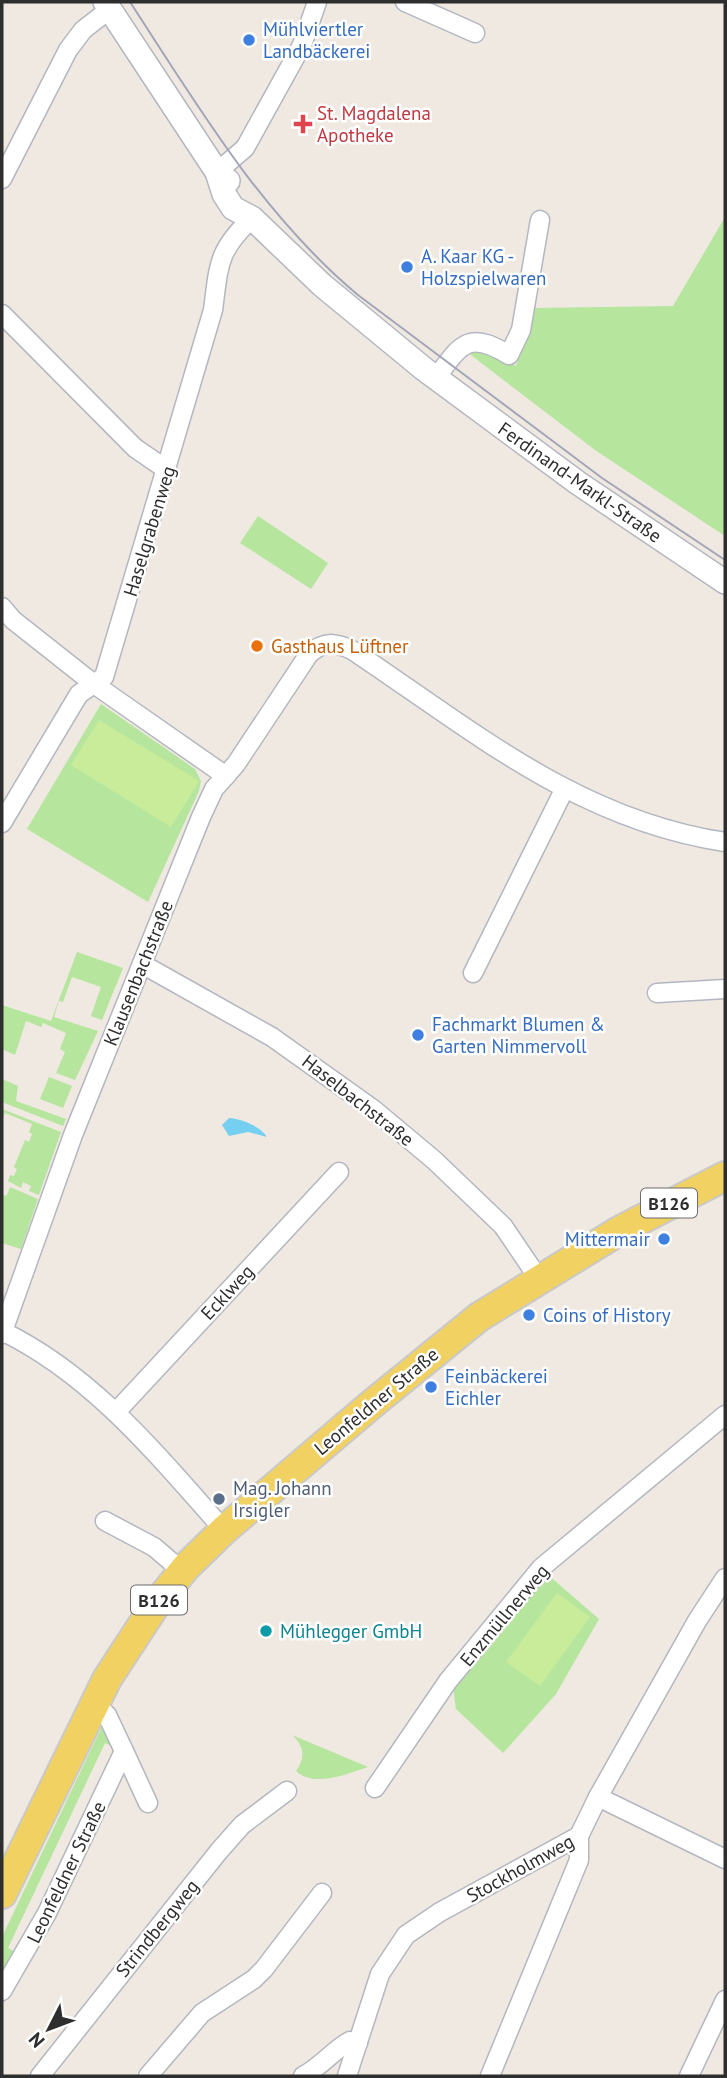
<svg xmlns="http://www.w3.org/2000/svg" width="727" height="2078" font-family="'PT Sans',sans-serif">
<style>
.green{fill:#b6e59e}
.pitch{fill:#c9ec9a}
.water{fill:#75cff0}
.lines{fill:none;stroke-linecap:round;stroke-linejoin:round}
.minor-casing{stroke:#b4b7c1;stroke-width:21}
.tertiary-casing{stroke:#b4b7c1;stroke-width:26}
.primary-casing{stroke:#c9c9c9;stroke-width:32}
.minor{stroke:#fff;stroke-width:18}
.tertiary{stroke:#fff;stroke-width:23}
.primary{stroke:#f2d163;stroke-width:28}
.tram{stroke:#a3a6b8;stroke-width:2}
.shop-dot{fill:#3f7fe0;stroke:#fff;stroke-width:2.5}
.health-dot{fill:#e0444e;stroke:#fff;stroke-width:2.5}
.food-dot{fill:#e8710a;stroke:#fff;stroke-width:2.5}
.service-dot{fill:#5c6f8a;stroke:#fff;stroke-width:2.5}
.culture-dot{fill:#0f9aa8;stroke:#fff;stroke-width:2.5}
.labels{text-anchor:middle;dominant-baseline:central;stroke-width:5;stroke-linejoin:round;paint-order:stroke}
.shield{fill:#fff;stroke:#6d6d6d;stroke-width:2}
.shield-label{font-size:18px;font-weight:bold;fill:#2e2e2e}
.shop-label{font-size:19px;fill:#366cbe;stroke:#fff;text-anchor:start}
.health-label{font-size:19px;fill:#be3a42;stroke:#fff;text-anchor:start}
.street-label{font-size:19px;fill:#2e2e2e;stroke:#fff}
.food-label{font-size:19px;fill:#c56008;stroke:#fff;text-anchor:start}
.service-label{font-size:19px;fill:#4e5e75;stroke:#fff;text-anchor:start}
.culture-label{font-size:19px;fill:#0d838f;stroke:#fff;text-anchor:start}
</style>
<rect width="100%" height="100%" fill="#efe9e1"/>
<!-- green -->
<g class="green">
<polygon points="725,217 725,536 595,450 467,352 482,347 516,366 532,308 673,306"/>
<polygon points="258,516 328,563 311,589 240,543"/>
<polygon points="101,704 195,769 201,781 199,791 148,902 27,829"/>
<polygon points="77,952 123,968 102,1020 91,1016 101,987 72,977 63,1002 59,1001 54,1017 98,1031 75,1080 56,1073 65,1052 60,1049 66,1033 43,1023 41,1027 26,1021 15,1055 2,1049 2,1005 51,1021"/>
<polygon points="49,1077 72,1086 63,1108 40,1099"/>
<polygon points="2,1079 18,1086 16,1101 66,1119 63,1126 2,1102"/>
<polygon points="2,1109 61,1132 39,1195 29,1191 31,1186 23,1182 21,1188 8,1181 10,1175 14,1176 17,1169 14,1167 25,1140 29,1142 32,1134 29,1132 32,1124 5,1113 2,1121"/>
<polygon points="10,1187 38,1199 21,1249 2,1243 2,1196 7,1195"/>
<polygon points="547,1574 599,1619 556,1694 503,1753 456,1709 453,1687"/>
<polygon points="104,1722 117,1749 105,1743 8,1948 19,1954 2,1979 2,1937"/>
<path d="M292,1735L368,1767C347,1774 314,1788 296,1771C306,1757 304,1746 292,1735Z"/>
</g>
<!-- pitch -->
<g class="pitch">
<polygon points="99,720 199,781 171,827 71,765"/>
<polygon points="557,1593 590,1617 540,1686 506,1662"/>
</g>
<!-- water -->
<path class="water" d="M229,1118C242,1119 260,1126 267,1137L248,1132L229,1136L222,1125Z"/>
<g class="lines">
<defs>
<g id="minor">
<polyline points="405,2 475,33"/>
<polyline points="217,172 245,148 302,45 317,2"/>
<polyline points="2,179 68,50 83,30 110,9"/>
<polyline points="2,314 135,448 167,470"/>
<path d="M436,378C461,344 468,330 509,355L521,330L540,220"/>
<polyline points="2,607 13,620 94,684 226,776"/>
<path d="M2,823L79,694L104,677L213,310C219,265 217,251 252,218"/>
<polyline points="142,964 272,1037 373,1109 434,1160 503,1226 539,1279"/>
<polyline points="473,973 564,790"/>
<polyline points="657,993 725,989"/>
<path d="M2,1331C93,1375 158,1456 224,1530"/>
<path d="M2,1334L73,1135L201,817L214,789L236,764L309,654C324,641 334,642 352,650C472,730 578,820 725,842"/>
<polyline points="116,1412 339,1172"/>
<polyline points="105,1521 154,1547 182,1571"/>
<polyline points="124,1751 148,1803"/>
<polyline points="375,1788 448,1681 541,1568 725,1415"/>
<polyline points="598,1797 697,1621 725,1578"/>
<polyline points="2,1991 47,1913 124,1751 107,1715 94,1703"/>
<polyline points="40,2076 219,1851 242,1825 287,1791"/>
<polyline points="148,2076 202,2013 254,1979 264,1969 322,1893"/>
<path d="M303,2076C321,2067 333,2050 350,2041L358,2043"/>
<polyline points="347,2076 380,1974 406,1935 440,1912 579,1836 598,1797 725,1859"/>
<polyline points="490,2076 579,1860 579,1836"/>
<polyline points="689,2076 725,2000"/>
</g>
<g id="tertiary">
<polyline points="105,2 217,172 228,181"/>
<polyline points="217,172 224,194 233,208 252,218 322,285 424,369 578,483 725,582"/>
</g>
<polyline id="primary" points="2,1894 107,1679 156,1604 186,1567 224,1530 372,1404 479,1317 619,1231 725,1176"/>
</defs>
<!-- minor casing -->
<use href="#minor" class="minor-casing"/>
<!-- tertiary casing -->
<use href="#tertiary" class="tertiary-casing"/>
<!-- primary casing -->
<use href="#primary" class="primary-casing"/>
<!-- minor -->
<use href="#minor" class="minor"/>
<!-- tertiary -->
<use href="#tertiary" class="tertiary"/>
<!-- primary -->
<use href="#primary" class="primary"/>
<!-- tram -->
<path class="tram" d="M130,2C198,106 261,214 358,295L602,478L725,560"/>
</g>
<!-- markers -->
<g class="shop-dot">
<circle cx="249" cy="40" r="7"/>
<circle cx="407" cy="267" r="7"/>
<circle cx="418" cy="1035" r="7"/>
<circle cx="664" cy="1239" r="7"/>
<circle cx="529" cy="1315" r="7"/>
<circle cx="431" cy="1387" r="7"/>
</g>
<path class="health-dot" d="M299.5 113.5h7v7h7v7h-7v7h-7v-7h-7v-7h7z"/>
<circle class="food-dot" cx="257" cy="646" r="7"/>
<circle class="service-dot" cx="219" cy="1499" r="7"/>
<circle class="culture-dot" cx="266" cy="1631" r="7"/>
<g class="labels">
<!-- shield labels -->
<g class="shield">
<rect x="641" y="1188.5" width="56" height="29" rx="5"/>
<rect x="131" y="1585.5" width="56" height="29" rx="5"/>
</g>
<g class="shield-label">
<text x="669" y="1203">B126</text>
<text x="159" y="1600">B126</text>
</g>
<!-- shop labels -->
<g class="shop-label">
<text x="263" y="29">Mühlviertler<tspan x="263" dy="22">Landbäckerei</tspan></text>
<text x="421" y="256">A. Kaar KG -<tspan x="421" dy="22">Holzspielwaren</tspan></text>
<text x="432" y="1024">Fachmarkt Blumen &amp;<tspan x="432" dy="22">Garten Nimmervoll</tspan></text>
<text x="650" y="1239" text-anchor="end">Mittermair</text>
<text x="543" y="1315">Coins of History</text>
<text x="445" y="1376">Feinbäckerei<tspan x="445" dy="22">Eichler</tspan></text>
</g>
<!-- health labels -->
<g class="health-label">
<text x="317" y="113">St. Magdalena<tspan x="317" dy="22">Apotheke</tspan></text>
</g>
<!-- street labels -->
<g class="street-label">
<text transform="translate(580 482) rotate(35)">Ferdinand-Markl-Straße</text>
<text transform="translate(149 531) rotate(-73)">Haselgrabenweg</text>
<text transform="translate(138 973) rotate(-68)">Klausenbachstraße</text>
<text transform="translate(358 1100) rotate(38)">Haselbachstraße</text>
<text transform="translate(227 1292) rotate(-47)">Ecklweg</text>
<text transform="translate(376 1401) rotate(-40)">Leonfeldner Straße</text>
<text transform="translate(504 1615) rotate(-50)">Enzmüllnerweg</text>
<text transform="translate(520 1868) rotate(-29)">Stockholmweg</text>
<text transform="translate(66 1872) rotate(-64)">Leonfeldner Straße</text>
<text transform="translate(157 1928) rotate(-51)">Strindbergweg</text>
</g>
<!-- food labels -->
<g class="food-label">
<text x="271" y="646">Gasthaus Lüftner</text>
</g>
<!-- service labels -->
<g class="service-label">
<text x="233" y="1488">Mag. Johann<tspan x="233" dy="22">Irsigler</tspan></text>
</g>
<!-- culture labels -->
<g class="culture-label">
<text x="280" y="1631">Mühlegger GmbH</text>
</g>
</g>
<!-- border -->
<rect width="727" height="2078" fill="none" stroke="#2e2e2e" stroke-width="7"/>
<!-- north arrow -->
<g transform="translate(49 2029) rotate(228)" stroke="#ffffff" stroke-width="5" paint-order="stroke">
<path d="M0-5L12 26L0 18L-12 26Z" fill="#2e2e2e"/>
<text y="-10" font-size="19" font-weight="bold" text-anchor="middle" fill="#2e2e2e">N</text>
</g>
</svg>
